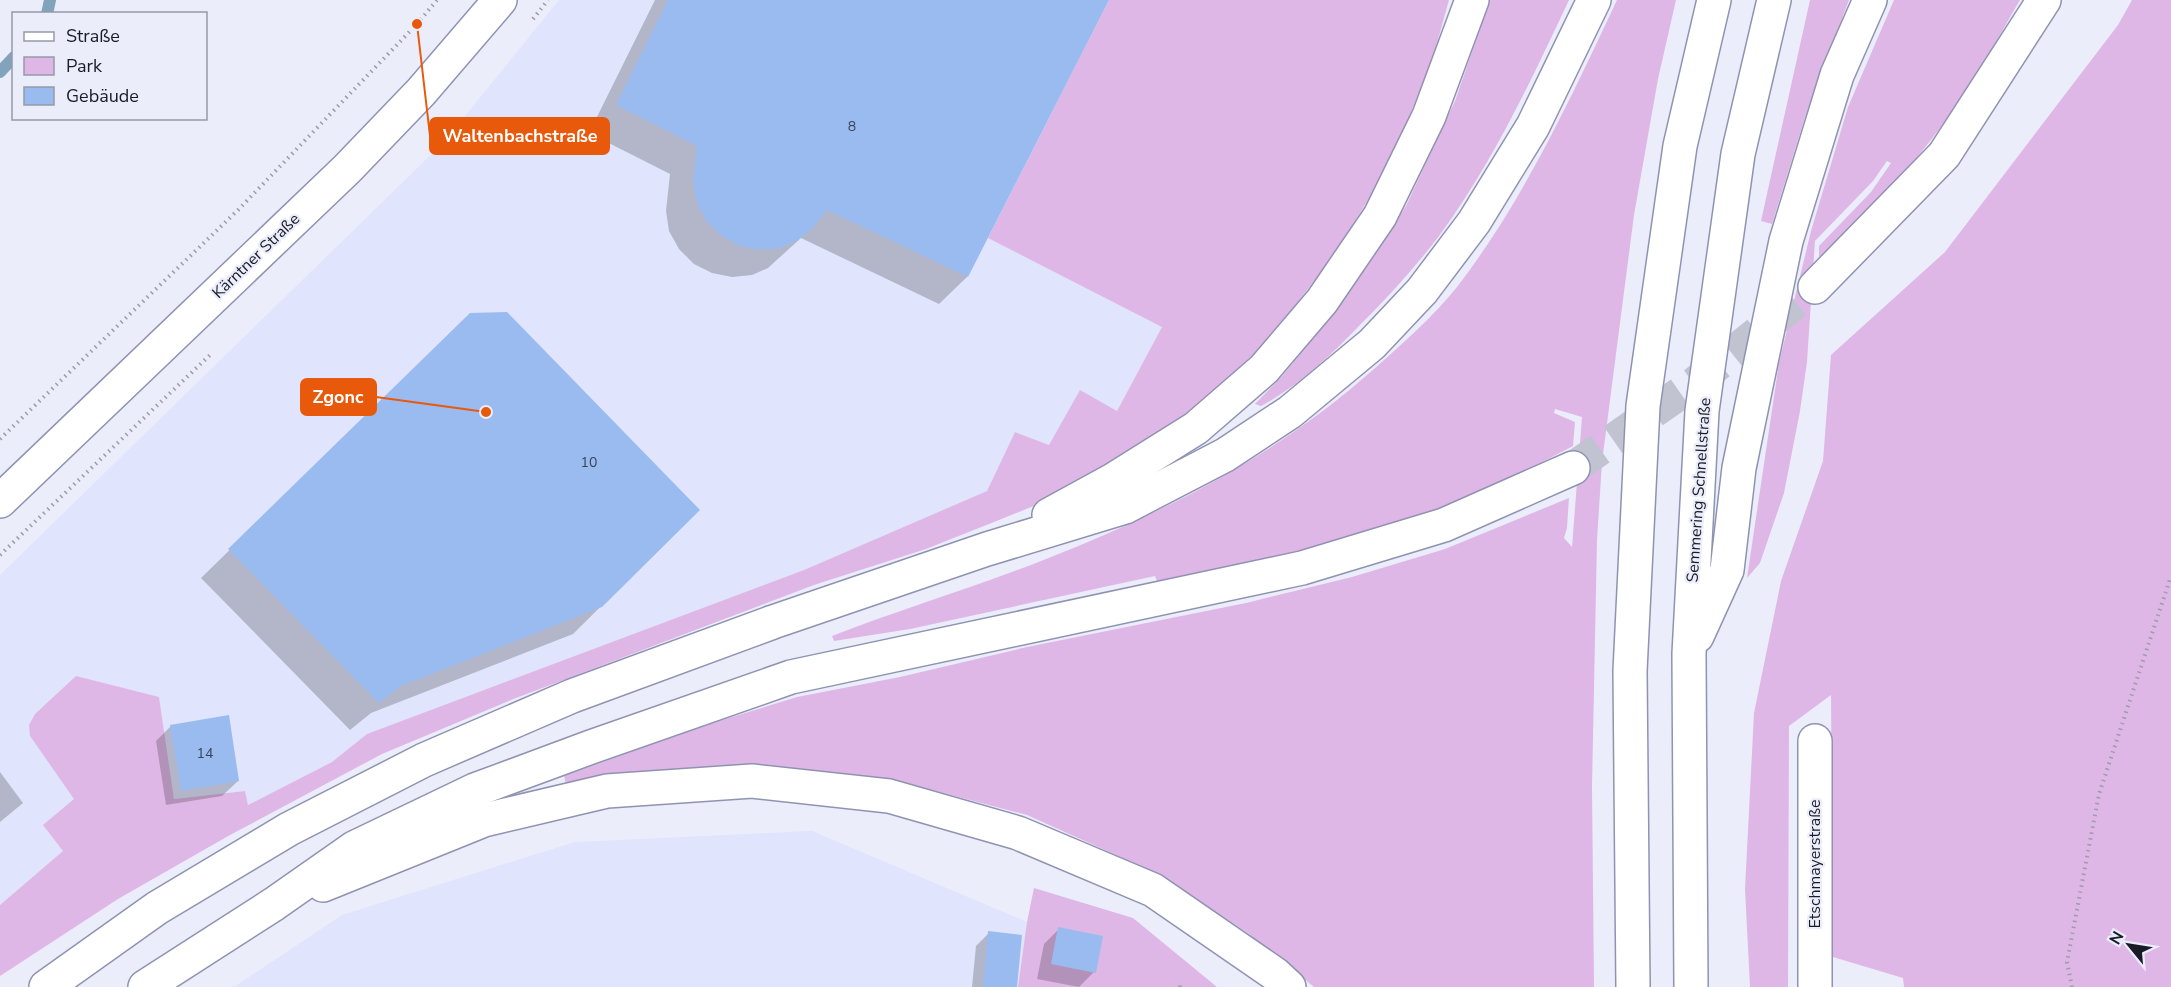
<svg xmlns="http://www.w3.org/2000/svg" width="2171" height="987" font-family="'Nunito Sans',sans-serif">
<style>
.built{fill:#e0e4fc}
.green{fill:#dfb7e6}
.shadow{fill:#0003}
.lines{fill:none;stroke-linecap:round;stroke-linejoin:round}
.stream{stroke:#81a3bc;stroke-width:12}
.building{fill:#99bbef}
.highway-tunnel{stroke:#c1c3d0;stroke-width:33;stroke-dasharray:33 16;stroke-linecap:butt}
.minor-casing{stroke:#8f93b1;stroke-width:36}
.major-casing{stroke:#8f93b1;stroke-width:36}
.highway-casing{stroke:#8f93b1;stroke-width:36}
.path{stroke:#9b9daa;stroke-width:4;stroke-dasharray:1.5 4.5;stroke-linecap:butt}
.minor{stroke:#fff;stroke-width:33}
.major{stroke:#fff;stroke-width:33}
.highway{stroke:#fff;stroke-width:33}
.labels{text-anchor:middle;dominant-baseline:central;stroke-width:4.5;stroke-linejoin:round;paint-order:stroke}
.number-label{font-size:14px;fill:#394358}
.street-label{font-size:16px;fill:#191b26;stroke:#ebedfb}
.leader{fill:none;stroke:#e8590c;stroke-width:2}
.callout-dot{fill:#e8590c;stroke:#ebedfb;stroke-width:2}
.callout{fill:#e8590c;stroke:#e8590c;stroke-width:2}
.callout-label{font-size:18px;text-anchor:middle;font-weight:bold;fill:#fff}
</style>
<rect width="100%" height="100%" fill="#ebedfb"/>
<!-- built -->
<g class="built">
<polygon points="559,0 1109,0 1162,327 1117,411 1080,391 1049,445 1015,432 987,491 804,570 367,734 332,762 248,805 245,791 174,799 159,697 30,736 75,799 64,851 0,905 0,575 444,142"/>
<polygon points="812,831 1027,922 1018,987 234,987 342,915 575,842"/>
</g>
<!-- green -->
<g class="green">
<polygon points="1109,0 1449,0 1432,61 1388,168 1333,256 1265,345 1207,399 1158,438 1056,497 999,520 926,549 814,585 516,698 382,754 230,835 118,899 0,976 0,905 63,851 43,825 74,799 30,736 29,725 35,714 76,676 159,697 174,799 245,791 248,805 332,762 367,734 804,570 987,491 1015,432 1049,445 1080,390 1117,411 1162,327 988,238"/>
<path d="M1490,0H1569C1531,81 1492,164 1439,236C1414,269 1386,299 1357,328C1328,358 1298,386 1261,406L1255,404L1284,374L1324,325L1366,268L1406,206L1455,101Z"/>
<path d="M1617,0H1676L1658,79L1634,215L1602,462L1597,540L1592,787L1594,987H1314L1248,933L1181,889L1116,855L1027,815L932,790L775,769L717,766L613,776L566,784L564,776L706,725L797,697L900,677L1027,647L1246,603L1352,577L1445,549L1569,498L1567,528L1564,538L1572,547L1582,417L1555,409L1554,413L1575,422L1573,446C1527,470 1480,494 1432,512C1343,545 1249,562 1157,581L1155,576L910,629L834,641L832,636C904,608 979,586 1051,557C1170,510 1278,454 1374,369C1403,343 1433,317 1457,287C1522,203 1572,96 1617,0Z"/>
<polygon points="1810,0 1849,0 1805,117 1772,224 1761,221"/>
<path d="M1894,0H2020C2004,27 1990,54 1973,80C1932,145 1878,207 1819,257V246L1871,192L1891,163L1887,161L1873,181L1815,241L1807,362L1800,411L1784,493L1760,563L1747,578L1779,363L1811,231L1848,107Z"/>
<polygon points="2132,0 2171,0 2171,987 1904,987 1903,978 1833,957 1831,695 1789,726 1788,987 1750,987 1745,889 1754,713 1781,581 1823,461 1831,355 1945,252 2118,25"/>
<polygon points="1034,888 1133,918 1217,987 1018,987 1027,922"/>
</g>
<!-- shadow -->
<g class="shadow">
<polygon points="655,0 1107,0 967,277 939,304 801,238 768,268 752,275 732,277 712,273 694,264 679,249 669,231 666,211 670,174 589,133"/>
<polygon points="470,315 698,510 573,634 371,713 350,730 201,578"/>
<polygon points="171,726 238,781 222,796 166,805 156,741"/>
<polygon points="0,772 23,803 0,822"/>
<polygon points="1059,929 1094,972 1079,987 1037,979 1044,944"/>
<polygon points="989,933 1015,987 972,987 976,946"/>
</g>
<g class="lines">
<!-- stream -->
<g class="stream">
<polyline points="47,14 50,0"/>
<polyline points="0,72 14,57"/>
</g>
</g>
<!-- building -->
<g class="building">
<polygon points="668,0 1109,0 968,277 827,210 812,229 798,240 781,248 760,250 740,246 722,236 707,222 697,203 693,182 697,146 616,105"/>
<polygon points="507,312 700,510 602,607 401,686 379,703 228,549 470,313"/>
<polygon points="229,715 239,781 181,791 170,725"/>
<polygon points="1058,927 1103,936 1096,973 1051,964"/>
<polygon points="988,931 1022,935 1017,987 983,987"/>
</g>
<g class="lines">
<!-- highway-tunnel -->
<polyline class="highway-tunnel" points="1573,468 1696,382 1815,287"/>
<defs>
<polyline id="minor" points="1815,987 1815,741"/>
<polyline id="major" points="0,501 347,169 421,92 500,0"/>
<g id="highway">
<polyline points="1815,287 1944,155 2044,0"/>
<polyline points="1049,515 1113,480 1196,428 1264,369 1322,301 1380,216 1429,116 1472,0"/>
<polyline points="1697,636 1727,570 1739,468 1786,241 1837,75 1870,0"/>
<polyline points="323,885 484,820 607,791 752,781 889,796 1018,833 1153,890 1275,974 1289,987"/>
<polyline points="46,987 157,908 289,829 424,760 572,696 773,622 987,549 1125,507 1225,455 1290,412 1372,344 1422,291 1474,222 1533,126 1594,0"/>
<polyline points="145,987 274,904 354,848 475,790 591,747 791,677 1302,568 1444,525 1573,468"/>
<polyline points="1633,987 1630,671 1643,406 1680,146 1714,0"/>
<polyline points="1691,987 1689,654 1702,411 1738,154 1774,0"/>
</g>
</defs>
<!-- minor casing -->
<use href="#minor" class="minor-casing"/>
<!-- major casing -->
<use href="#major" class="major-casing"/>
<!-- highway casing -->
<use href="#highway" class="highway-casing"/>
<!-- path -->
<g class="path">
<polyline points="533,19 548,0"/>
<polyline points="0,439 238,210 417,24 437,0"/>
<polyline points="0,555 210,355"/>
<polyline points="1180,987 1180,985"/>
<polyline points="2072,987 2067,962 2099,794 2171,576"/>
</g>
<!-- minor -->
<use href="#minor" class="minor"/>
<!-- major -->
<use href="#major" class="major"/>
<!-- highway -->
<use href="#highway" class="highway"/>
</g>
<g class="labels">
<!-- number labels -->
<g class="number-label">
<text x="852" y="126">8</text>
<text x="589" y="462">10</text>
<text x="205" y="753">14</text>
</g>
<!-- street labels -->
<g class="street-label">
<text transform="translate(256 256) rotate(-44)">Kärntner Straße</text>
<text transform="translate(1699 490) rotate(-86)">Semmering Schnellstraße</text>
<text transform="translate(1815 864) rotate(-90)">Etschmayerstraße</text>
</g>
</g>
<!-- callouts -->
<path class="leader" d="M417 24L430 136M486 412L376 397"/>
<g class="callout-dot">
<circle cx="417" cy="24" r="6"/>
<circle cx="486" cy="412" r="6"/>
</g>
<g class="callout">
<rect x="430" y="118" width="179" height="36" rx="6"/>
<rect x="301" y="379" width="75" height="36" rx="6"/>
</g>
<g class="callout-label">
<text x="520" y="142">Waltenbachstraße</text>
<text x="338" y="403">Zgonc</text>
</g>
<!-- legend -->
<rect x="12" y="12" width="195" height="108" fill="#ebedfb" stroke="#9799a6" stroke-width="1.5"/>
<rect x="24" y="32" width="30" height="9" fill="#ffffff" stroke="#9799a6" stroke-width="1.5"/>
<text x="66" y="42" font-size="18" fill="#191b26">Straße</text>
<rect x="24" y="57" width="30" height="18" fill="#dfb7e6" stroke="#9799a6" stroke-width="1.5"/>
<text x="66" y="72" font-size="18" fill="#191b26">Park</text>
<rect x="24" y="87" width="30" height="18" fill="#99bbef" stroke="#9799a6" stroke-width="1.5"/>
<text x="66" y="102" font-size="18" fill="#191b26">Gebäude</text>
<!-- north arrow -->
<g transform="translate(2129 945) rotate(300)" stroke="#ebedfb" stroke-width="4.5" paint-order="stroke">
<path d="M0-4.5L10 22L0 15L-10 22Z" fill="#191b26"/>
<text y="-9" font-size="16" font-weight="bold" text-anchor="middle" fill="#191b26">N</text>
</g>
</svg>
